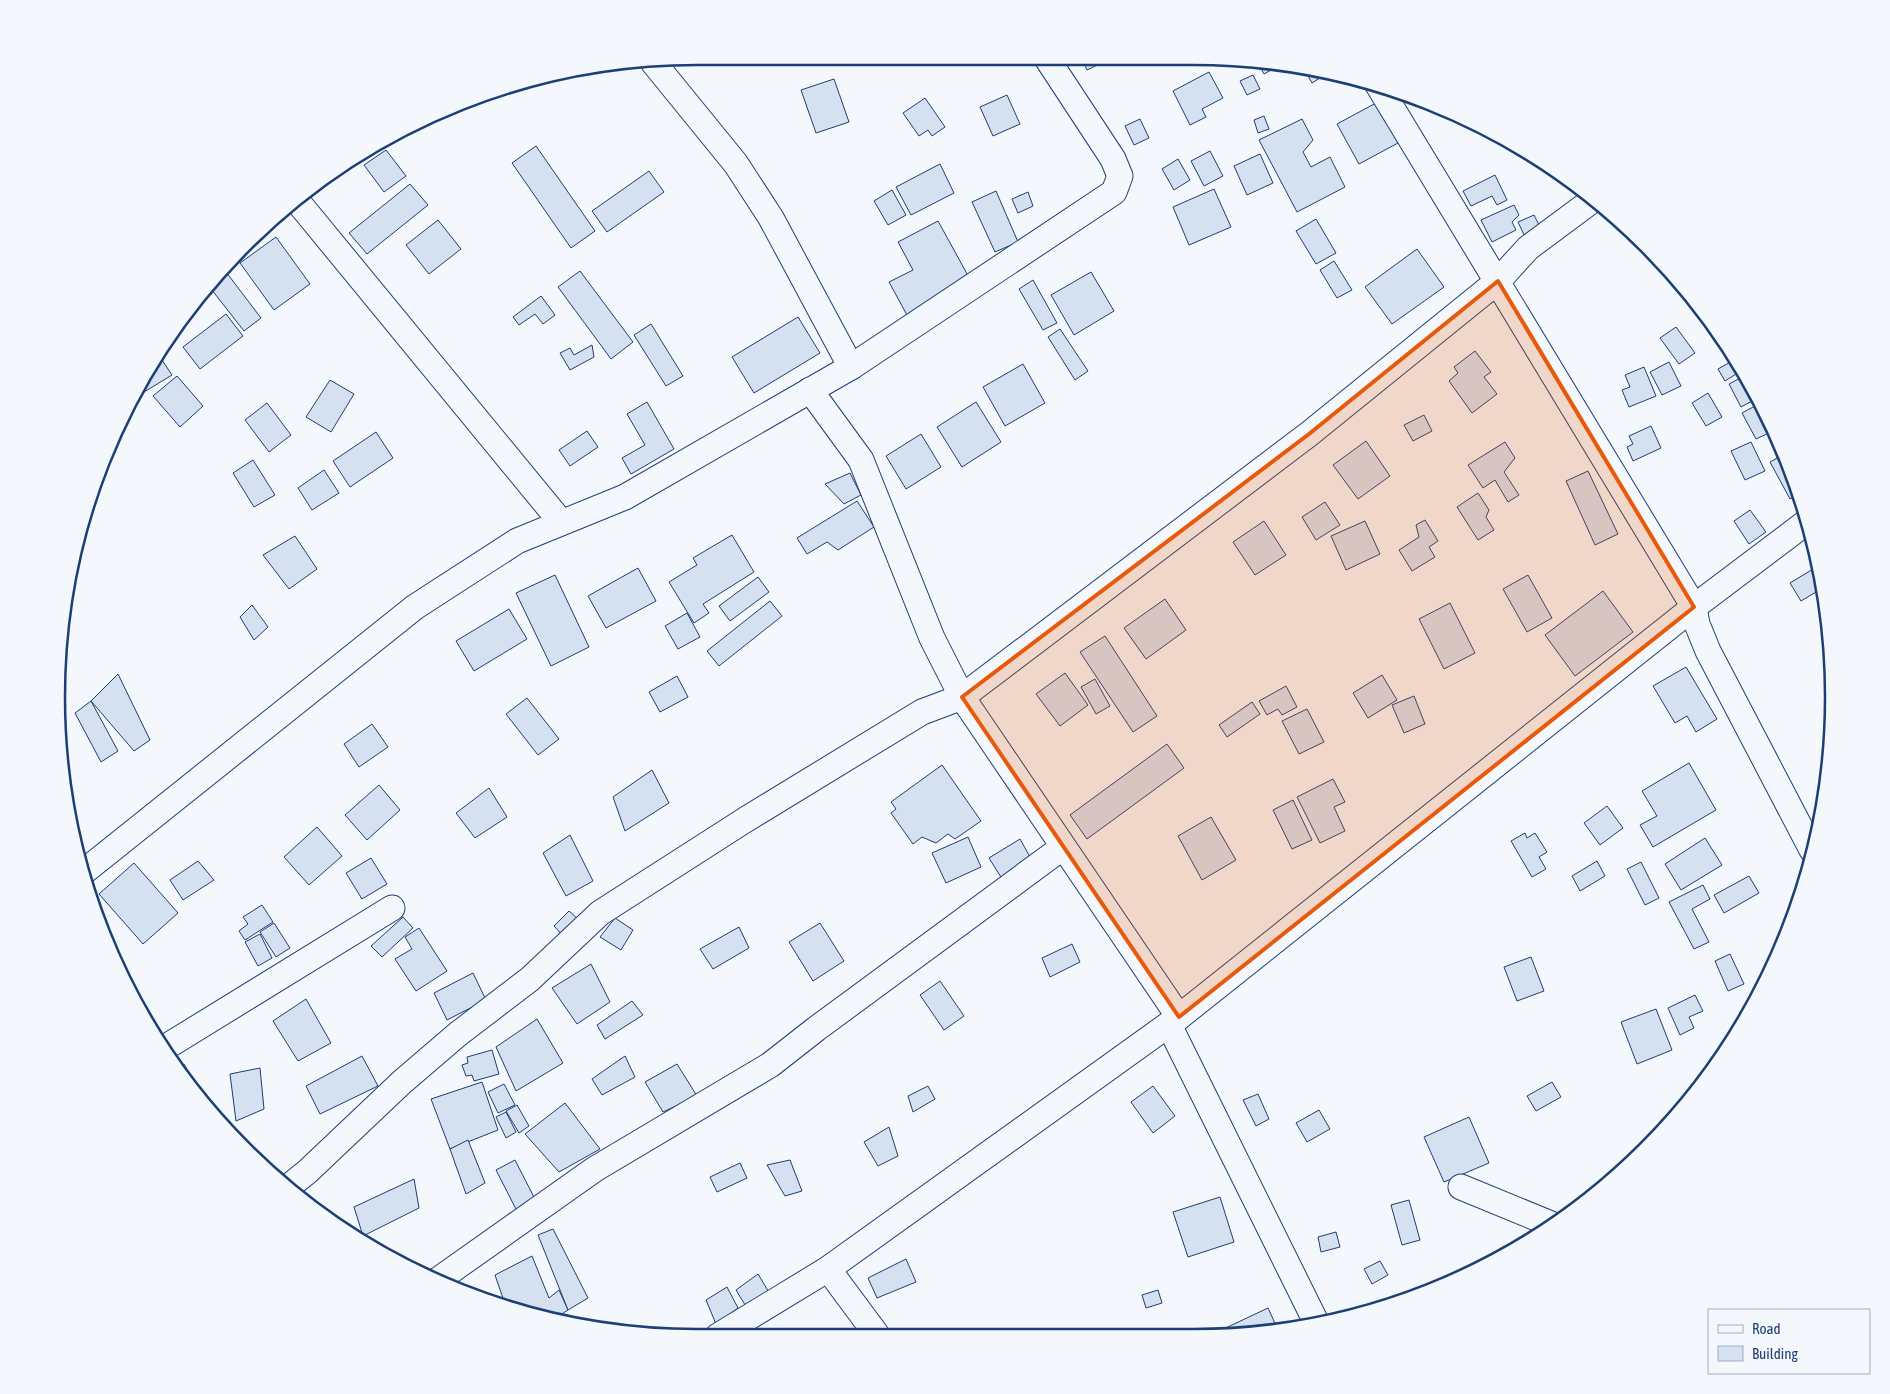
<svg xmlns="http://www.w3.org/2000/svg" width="1890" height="1394" font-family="'Asap Condensed',sans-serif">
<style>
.building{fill:#d5e0f0;stroke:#1d3f73}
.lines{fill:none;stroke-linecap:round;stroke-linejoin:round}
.minor-casing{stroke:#1d3f73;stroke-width:27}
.minor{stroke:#f4f7fb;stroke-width:25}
.marked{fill:#e8590c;fill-opacity:0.2;stroke:#e8590c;stroke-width:4;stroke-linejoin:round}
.rim{fill:none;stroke:#1d3f73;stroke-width:2.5}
</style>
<rect width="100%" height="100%" fill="#f4f7fb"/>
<!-- building -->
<g class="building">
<polygon points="1081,57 1114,57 1087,70"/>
<polygon points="1257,61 1280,65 1264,74"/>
<polygon points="1312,70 1325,73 1326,74 1312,83 1307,74"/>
<polygon points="1209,72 1223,98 1202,109 1206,117 1190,125 1173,91"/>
<polygon points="1253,75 1260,89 1247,95 1240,81"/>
<polygon points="834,79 849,122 816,133 801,90"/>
<polygon points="1007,95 1020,124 993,136 980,107"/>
<polygon points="925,98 945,127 932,136 928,130 919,136 903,113"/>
<polygon points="1376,103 1398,143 1359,164 1337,124"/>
<polygon points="1264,116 1269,129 1258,133 1254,120"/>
<polygon points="1140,119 1149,138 1134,145 1125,126"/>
<polygon points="1302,119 1313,140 1303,152 1311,167 1330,157 1345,187 1297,212 1259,140"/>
<polygon points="536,146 595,231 571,248 512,163"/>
<polygon points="386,150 406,176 384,192 364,165"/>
<polygon points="1210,151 1223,176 1204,186 1191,161"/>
<polygon points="1260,154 1273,183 1247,195 1234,166"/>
<polygon points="1178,159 1190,180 1174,190 1162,169"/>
<polygon points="940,164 954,193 911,215 896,187"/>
<polygon points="649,171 664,192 607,232 592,211"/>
<polygon points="1495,175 1507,200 1497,205 1492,196 1471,206 1463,191"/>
<polygon points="410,184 428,205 367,254 349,233"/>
<polygon points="1214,189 1231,227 1189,245 1173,207"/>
<polygon points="892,190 906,215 888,225 874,201"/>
<polygon points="996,191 1018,242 995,252 972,202"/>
<polygon points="1028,192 1033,206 1018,213 1012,199"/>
<polygon points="1514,205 1519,215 1512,222 1516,230 1492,242 1481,220"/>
<polygon points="1534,215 1541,229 1525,237 1518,222"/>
<polygon points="1316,219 1336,253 1316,264 1296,231"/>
<polygon points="438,220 461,249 429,274 406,245"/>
<polygon points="938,221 971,281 907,315 889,282 913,270 898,242"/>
<polygon points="276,237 310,284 274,310 240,263"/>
<polygon points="1417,249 1444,287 1392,324 1365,287"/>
<polygon points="1334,261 1352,290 1337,298 1320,270"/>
<polygon points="223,268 261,318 244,331 208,285"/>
<polygon points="580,271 633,342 611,359 558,287"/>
<polygon points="1091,272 1114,311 1074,335 1051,295"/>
<polygon points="1033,280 1057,323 1043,330 1019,289"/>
<polygon points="541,296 555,315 543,324 535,314 519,325 513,317"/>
<polygon points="226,314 243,336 200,369 183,347"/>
<polygon points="798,317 820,353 754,393 732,357"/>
<polygon points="651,324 683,376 666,386 634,335"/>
<polygon points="1676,327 1695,353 1679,364 1660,338"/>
<polygon points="1060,329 1088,371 1075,380 1048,337"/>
<polygon points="592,345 594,357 570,370 560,353 570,348 574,355"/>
<polygon points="1475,351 1491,372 1484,377 1497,394 1472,413 1449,381 1458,373 1454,367"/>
<polygon points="160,357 172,375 144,392 140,387"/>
<polygon points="1734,360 1741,371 1725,381 1718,369"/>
<polygon points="1669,362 1681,386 1662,395 1650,372"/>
<polygon points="1023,364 1045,403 1005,426 983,387"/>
<polygon points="1644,367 1656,396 1629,407 1622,390 1630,387 1625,375"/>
<polygon points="177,376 203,406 180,427 153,396"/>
<polygon points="1744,376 1756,399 1741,407 1729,384"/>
<polygon points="330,380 354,394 331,432 306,417"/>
<polygon points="1708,393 1722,417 1706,426 1692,403"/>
<polygon points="647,402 674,449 631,474 622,458 645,445 627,414"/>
<polygon points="976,402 1001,442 962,467 937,427"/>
<polygon points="267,403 291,435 269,452 245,420"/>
<polygon points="1759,403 1761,403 1768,413 1779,448"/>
<polygon points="1755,406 1769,433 1756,439 1742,413"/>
<polygon points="1424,415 1432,431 1413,441 1404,425"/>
<polygon points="1651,426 1661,448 1633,461 1627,447 1633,444 1629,436"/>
<polygon points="587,431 598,447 570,466 559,450"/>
<polygon points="376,432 393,458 350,487 333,461"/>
<polygon points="921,434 941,467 906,489 886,456"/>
<polygon points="1366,441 1390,476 1358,499 1333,465"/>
<polygon points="1505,442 1515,458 1504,472 1519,495 1508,502 1495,480 1483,488 1468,465"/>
<polygon points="1751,442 1765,471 1745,480 1731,451"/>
<polygon points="1783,455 1798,494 1790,499 1770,462"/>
<polygon points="253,460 275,495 254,507 233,473"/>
<polygon points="324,470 339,493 312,510 298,488"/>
<polygon points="1588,471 1618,534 1595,545 1566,481"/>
<polygon points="850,473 861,495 844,504 825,484"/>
<polygon points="1478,493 1489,510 1486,517 1494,530 1478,540 1457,507"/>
<polygon points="857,501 874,527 838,550 827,542 807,554 797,538"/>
<polygon points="1325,502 1340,525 1316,540 1302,517"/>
<polygon points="1750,510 1766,532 1749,544 1734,521"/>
<polygon points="1425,520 1438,541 1429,547 1435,557 1412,571 1399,550 1419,537 1416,525"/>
<polygon points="1264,521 1286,555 1255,575 1233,542"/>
<polygon points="1365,521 1380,554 1346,570 1331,536"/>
<polygon points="732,535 754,572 703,604 709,613 694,623 669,582 697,565 693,558"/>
<polygon points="295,536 317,569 289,589 263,555"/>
<polygon points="1818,566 1821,589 1801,601 1790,583"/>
<polygon points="638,568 656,601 606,628 588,596"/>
<polygon points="555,575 589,647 551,666 516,593"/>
<polygon points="1528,575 1552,618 1527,632 1503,589"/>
<polygon points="758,577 769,592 730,621 719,606"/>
<polygon points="1603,591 1633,632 1575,676 1545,635"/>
<polygon points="1165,599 1186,630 1146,659 1124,628"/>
<polygon points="770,601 782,616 719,666 707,651"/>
<polygon points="1450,603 1475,653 1444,669 1419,619"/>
<polygon points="252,605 268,627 254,640 240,617"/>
<polygon points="509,609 527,639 474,671 456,641"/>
<polygon points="687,613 700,637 678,649 665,626"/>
<polygon points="1105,636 1157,716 1133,732 1080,652"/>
<polygon points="1686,667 1717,719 1696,732 1687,716 1675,723 1653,686"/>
<polygon points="1065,673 1088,705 1060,726 1036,694"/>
<polygon points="118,674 150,740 134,751 91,701"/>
<polygon points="1382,675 1397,700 1368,718 1353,693"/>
<polygon points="677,676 688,697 660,712 649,692"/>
<polygon points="1095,679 1110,706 1096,714 1081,687"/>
<polygon points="1286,686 1297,707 1282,715 1278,709 1267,715 1259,701"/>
<polygon points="1414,696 1425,724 1404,733 1392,705"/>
<polygon points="527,698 559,739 538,755 506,714"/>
<polygon points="91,701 118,751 101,762 75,713"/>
<polygon points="1252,702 1260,714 1227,737 1219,725"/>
<polygon points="1307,709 1324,742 1299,754 1282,721"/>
<polygon points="372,724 388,747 359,767 344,744"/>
<polygon points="1167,744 1184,768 1087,839 1070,815"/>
<polygon points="1689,763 1716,810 1653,847 1640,825 1657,816 1642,791"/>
<polygon points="942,765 981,821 955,839 948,834 936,843 922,837 913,844 891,813 896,809 891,802"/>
<polygon points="652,770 669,803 625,831 613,797"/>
<polygon points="1333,779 1345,802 1334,807 1345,831 1320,843 1297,797"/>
<polygon points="379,785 400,810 367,840 345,815"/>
<polygon points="489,788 507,817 475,838 456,813"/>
<polygon points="1293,800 1312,840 1292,849 1273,810"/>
<polygon points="1607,806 1623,828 1600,845 1584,823"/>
<polygon points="1211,817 1236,860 1202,880 1178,836"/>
<polygon points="317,827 342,856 309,885 284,857"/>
<polygon points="1525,833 1527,838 1535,833 1547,852 1539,857 1546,869 1532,877 1511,841"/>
<polygon points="570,835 593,881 566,896 543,853"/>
<polygon points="968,837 981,867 946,883 932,853"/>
<polygon points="1705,838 1722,865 1681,890 1665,864"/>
<polygon points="1020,839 1034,864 1004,882 989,858"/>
<polygon points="371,858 387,884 362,899 346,873"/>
<polygon points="198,861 214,880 183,900 170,880"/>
<polygon points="1597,861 1605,876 1580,891 1572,876"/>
<polygon points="1641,862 1659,898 1645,905 1627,869"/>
<polygon points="134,863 178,913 143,944 99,894"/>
<polygon points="1749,876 1759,893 1724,913 1714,895"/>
<polygon points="1703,885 1710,899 1692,909 1709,942 1694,949 1669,902"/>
<polygon points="262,905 273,922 245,940 239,931 248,924 243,917"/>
<polygon points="569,911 580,921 569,942 554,926"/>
<polygon points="403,917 413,928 382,957 371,946"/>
<polygon points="615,918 633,930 621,950 600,937"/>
<polygon points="274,923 290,948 276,957 260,932"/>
<polygon points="820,923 844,961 813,981 789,942"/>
<polygon points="739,927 749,948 713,969 700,949"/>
<polygon points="419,928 447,971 416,991 395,959 412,949 405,937"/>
<polygon points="260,934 272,958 258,966 245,942"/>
<polygon points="1072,944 1080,962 1050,977 1042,958"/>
<polygon points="1730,954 1744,984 1728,991 1715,961"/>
<polygon points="1531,957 1544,991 1517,1001 1504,967"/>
<polygon points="591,964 610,1002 577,1024 552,988"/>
<polygon points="473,973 486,1000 447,1020 434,993"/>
<polygon points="940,981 964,1016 944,1030 920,995"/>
<polygon points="1695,995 1703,1011 1689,1017 1694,1028 1680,1035 1668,1008"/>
<polygon points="306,999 331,1043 298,1061 273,1021"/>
<polygon points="632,1001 643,1015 605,1039 597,1025"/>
<polygon points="1656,1009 1672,1050 1637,1064 1621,1022"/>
<polygon points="537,1019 563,1063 516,1091 496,1047"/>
<polygon points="492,1050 499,1074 474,1081 472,1075 466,1076 462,1065 468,1063 467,1057"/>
<polygon points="362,1056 378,1086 320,1114 306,1086"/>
<polygon points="625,1056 635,1077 602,1095 592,1079"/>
<polygon points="184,1064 205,1105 189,1087 178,1068"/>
<polygon points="677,1064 697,1096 663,1112 645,1082"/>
<polygon points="260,1068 264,1109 236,1121 230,1074"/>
<polygon points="482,1082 498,1130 450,1149 431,1099"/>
<polygon points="1552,1082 1561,1097 1536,1111 1527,1096"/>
<polygon points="504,1084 515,1105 498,1113 488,1092"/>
<polygon points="928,1086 935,1099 913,1112 908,1096"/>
<polygon points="1153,1086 1175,1116 1153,1133 1131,1102"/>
<polygon points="1258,1094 1269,1119 1256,1126 1243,1100"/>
<polygon points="565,1103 600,1149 559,1172 525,1134"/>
<polygon points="517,1105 529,1126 519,1133 506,1111"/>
<polygon points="1319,1110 1330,1129 1307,1142 1296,1123"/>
<polygon points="506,1112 516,1132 506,1138 496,1117"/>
<polygon points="1469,1117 1489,1163 1444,1182 1424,1137"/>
<polygon points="889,1127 898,1156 878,1166 864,1142"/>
<polygon points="468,1140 485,1183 466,1194 450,1149"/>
<polygon points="515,1160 538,1205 519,1215 496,1170"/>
<polygon points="790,1160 802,1191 785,1196 767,1165"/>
<polygon points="740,1163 747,1178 717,1192 710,1177"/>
<polygon points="414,1179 419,1208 363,1236 354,1207"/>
<polygon points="1220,1197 1234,1242 1188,1257 1173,1212"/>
<polygon points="1409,1200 1420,1240 1402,1245 1391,1205"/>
<polygon points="553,1229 588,1298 568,1310 538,1235"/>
<polygon points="1336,1232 1340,1247 1321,1252 1318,1237"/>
<polygon points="532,1256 549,1298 559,1290 568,1310 557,1317 506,1307 495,1275"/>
<polygon points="906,1259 916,1282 877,1298 868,1278"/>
<polygon points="1380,1261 1388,1275 1372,1284 1364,1269"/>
<polygon points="758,1274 770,1294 747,1308 736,1290"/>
<polygon points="727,1287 738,1308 716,1324 706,1300"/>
<polygon points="1158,1290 1162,1303 1146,1308 1142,1295"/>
<polygon points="1268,1308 1279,1332 1215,1333"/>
</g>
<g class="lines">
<defs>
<g id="minor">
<polyline points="653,62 736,164 771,218 851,367"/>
<polyline points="1378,85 1694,607 1697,624 1708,651 1812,850"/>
<polyline points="298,202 561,522"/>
<polyline points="810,390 861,460 932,638 962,697 1179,1017"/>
<polyline points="86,870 415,607 517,541 625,497 851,367 1114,192 1120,176 1113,159 1046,57"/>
<polyline points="1169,1025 1316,1322"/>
<polyline points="166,1047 392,908"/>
<polyline points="1461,1187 1551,1224"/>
<polyline points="287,1188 307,1172 402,1082 458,1034 530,979 600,913 745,820 922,712 962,697 1309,434 1498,281 1528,248 1594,199"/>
<polyline points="828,1269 877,1335"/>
<polyline points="438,1280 595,1169 770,1065 816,1029 1063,847"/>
<polyline points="718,1336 828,1269 1179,1017 1694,607 1808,521"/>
</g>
</defs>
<!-- minor casing -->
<use href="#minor" class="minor-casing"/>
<!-- minor -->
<use href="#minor" class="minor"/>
</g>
<!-- marked area -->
<path class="marked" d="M1498,281L1694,607L1179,1017L962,697L1309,434Z"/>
<!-- crop -->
<path d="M0 0H1890V1394H0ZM697 65H1193A632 632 0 0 1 1825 697V697A632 632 0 0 1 1193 1329H697A632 632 0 0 1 65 697V697A632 632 0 0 1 697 65Z" fill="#f4f7fb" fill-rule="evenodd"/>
<path class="rim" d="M697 65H1193A632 632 0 0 1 1825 697V697A632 632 0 0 1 1193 1329H697A632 632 0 0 1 65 697V697A632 632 0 0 1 697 65Z"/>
<!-- legend -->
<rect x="1708" y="1309" width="162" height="65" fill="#f4f7fb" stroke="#9eadc5"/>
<rect x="1718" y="1325" width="25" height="8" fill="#f4f7fb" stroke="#9eadc5"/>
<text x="1752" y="1334" font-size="15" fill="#1d3f73">Road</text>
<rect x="1718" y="1346" width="25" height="15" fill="#d5e0f0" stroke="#9eadc5"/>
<text x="1752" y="1359" font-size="15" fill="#1d3f73">Building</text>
</svg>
